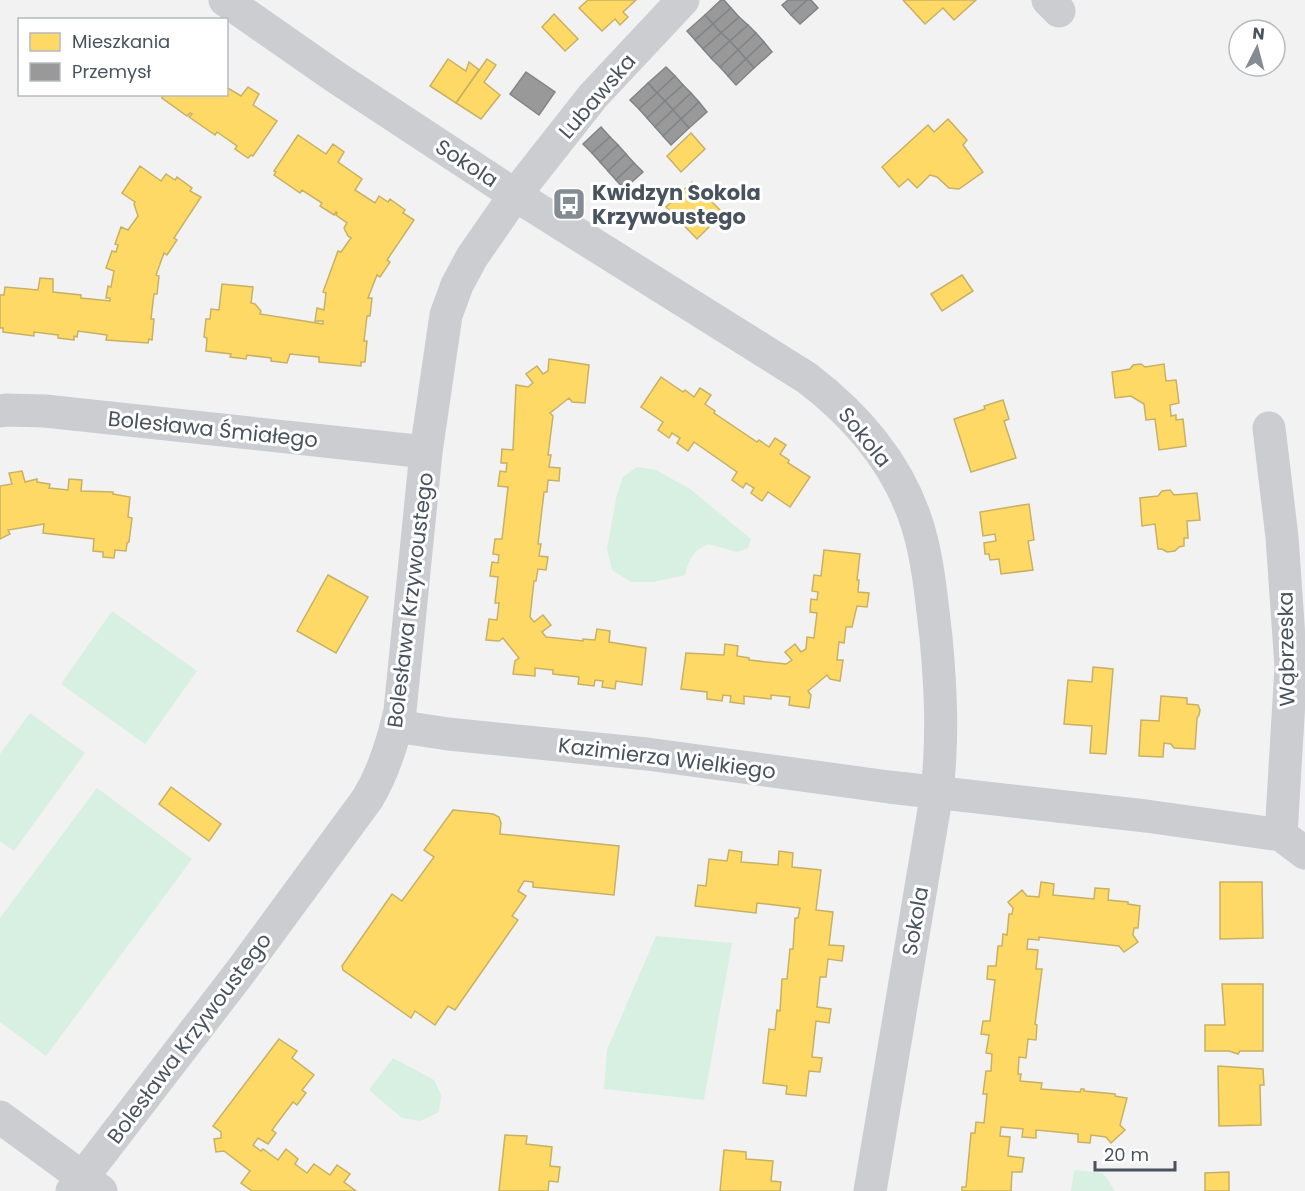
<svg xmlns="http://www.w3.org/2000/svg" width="1305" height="1191" font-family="Poppins,sans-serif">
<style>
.green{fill:#d7f0e2}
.homes{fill:#ffd966;stroke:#c8b164;stroke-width:1.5}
.industry{fill:#999;stroke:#818487;stroke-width:1.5}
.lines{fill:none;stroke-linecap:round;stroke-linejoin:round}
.minor{stroke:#cbcdd0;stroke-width:33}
.labels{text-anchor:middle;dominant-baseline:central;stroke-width:6;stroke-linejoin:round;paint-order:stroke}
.street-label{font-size:21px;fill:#49535e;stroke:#fff}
.poi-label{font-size:21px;font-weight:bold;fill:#49535e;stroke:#fff;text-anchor:start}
</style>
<rect width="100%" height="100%" fill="#f2f2f2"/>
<!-- green -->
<g class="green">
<path d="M637,467L656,470L690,489L751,539L748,548L737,552L708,544C693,551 689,559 685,575L653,582H631L612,570L607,549L617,494L623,477Z"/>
<polygon points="112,611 197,671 145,744 61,684"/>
<polygon points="30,713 85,753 14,851 0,841 0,754"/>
<polygon points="97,788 192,859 46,1056 0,1022 0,918"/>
<polygon points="656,936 732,943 704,1100 604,1089 607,1050"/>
<polygon points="393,1058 434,1080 441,1095 439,1112 420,1121 402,1118 369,1090"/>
<polygon points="1074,1170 1103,1173 1115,1191 1071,1191"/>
</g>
<!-- homes -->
<g class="homes">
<polygon points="588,0 636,0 623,12 628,17 620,25 615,19 602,31 579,8"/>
<polygon points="903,0 976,0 954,20 943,8 925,24"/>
<polygon points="554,14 578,39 565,51 542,27"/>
<polygon points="448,59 466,71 469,62 479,70 456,103 430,86"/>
<polygon points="487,59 496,65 484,82 500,95 481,119 456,103"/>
<polygon points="226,87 241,96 248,87 259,94 253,105 277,121 253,156 251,155 248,158 235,149 237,146 217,132 215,135 189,117 192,114 190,113 187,116 162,98 162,94 226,94"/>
<polygon points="948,119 967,140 963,145 983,172 959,189 949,188 937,177 930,175 917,188 908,179 899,187 882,167 928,125 934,132"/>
<polygon points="691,133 705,149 681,172 667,156"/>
<polygon points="298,135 326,154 333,144 344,152 338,162 362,179 355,190 375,203 379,196 388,202 390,199 405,210 403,213 414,220 387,260 390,262 380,277 377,275 368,298 372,298 370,316 367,316 364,341 367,341 365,362 361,362 361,366 319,362 319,357 290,354 287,363 271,361 271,358 247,355 246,359 230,357 231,354 206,351 207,338 204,337 206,319 210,319 211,309 219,310 222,284 253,287 251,303 255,304 261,311 260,314 323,324 323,321 315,321 317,308 324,310 326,293 323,292 338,251 341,252 351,238 348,236 344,228 347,223 336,215 337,213 336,212 334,215 320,206 322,203 302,190 300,193 274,175 276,172 274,171"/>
<polygon points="140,166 161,181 166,174 175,180 177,177 192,188 190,191 201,197 174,238 177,240 167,255 164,253 156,275 159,276 157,294 154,294 151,319 154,319 152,340 149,339 148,343 106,340 107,335 78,331 77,337 74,336 74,340 58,338 58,335 34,332 34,336 3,332 3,328 0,328 0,295 4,295 5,287 38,290 40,278 53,279 53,292 81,295 81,298 110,301 110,298 106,298 108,286 111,287 114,271 106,268 112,251 116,252 118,245 115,244 121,227 128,230 138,216 134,204 135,202 122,193"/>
<polygon points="692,182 723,213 697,239 666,207"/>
<polygon points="962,275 973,291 942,311 931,294"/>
<polygon points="549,359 589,365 585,403 572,402 569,398 550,413 553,416 548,455 551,455 549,467 560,468 559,481 548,480 547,492 544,492 538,544 541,544 539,556 548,557 546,570 538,569 536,581 534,581 530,617 534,622 543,615 551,625 542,632 546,637 583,641 583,639 595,640 597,629 610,631 609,642 646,648 642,685 616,681 615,689 602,687 603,681 595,680 594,686 578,684 579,677 553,674 553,670 535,668 535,676 513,674 515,661 519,658 503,638 499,641 486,640 489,619 497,620 499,603 495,603 498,577 490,576 492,562 498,563 499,555 493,554 495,539 502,539 508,487 498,486 500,471 506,472 507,463 501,463 502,449 513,450 516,385 528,387 533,383 526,374 537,366 543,374 548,371"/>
<polygon points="1141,364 1145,367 1164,364 1166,381 1176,380 1179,403 1170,405 1171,416 1176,415 1176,420 1183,419 1186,446 1159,450 1155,419 1146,420 1144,404 1131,396 1115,398 1112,372 1130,369 1133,365"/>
<polygon points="661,377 683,392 685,390 694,397 700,388 711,395 705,404 715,411 714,413 757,442 759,440 769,447 775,438 786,445 780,454 789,460 788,463 810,477 790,507 768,492 762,501 751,493 754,488 746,483 743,488 732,480 737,472 694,442 688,451 677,443 680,438 672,433 669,438 658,430 663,422 641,407"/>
<polygon points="1003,400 1009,419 1004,421 1016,458 971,472 954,419 985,409 984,406"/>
<polygon points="22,471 25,482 37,479 37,482 50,484 49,488 68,490 69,479 82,480 81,491 113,492 113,494 130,497 128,517 132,518 129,542 127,543 126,551 115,550 114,558 103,557 103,552 93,551 94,539 43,533 44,524 8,530 10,534 0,539 0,486 12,484 9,473"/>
<polygon points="1170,490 1174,495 1197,493 1200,520 1187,521 1188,538 1184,538 1184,546 1179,547 1175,551 1167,552 1162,549 1158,549 1155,524 1142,526 1140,498 1158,496 1162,491"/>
<polygon points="1029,504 1034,540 1028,541 1033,570 1001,574 999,559 990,560 989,554 985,554 984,543 996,541 995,534 983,536 980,512"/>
<polygon points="824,550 860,554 857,580 859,580 858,592 869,593 867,607 857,606 852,627 846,627 844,643 839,642 837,660 843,660 840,681 830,679 827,675 808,691 811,695 809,708 789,705 790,697 771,695 771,699 744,696 744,704 730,702 731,696 723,695 722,701 707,699 707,692 681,689 686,653 724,655 725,644 738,646 737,656 749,658 749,660 786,664 792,660 785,652 795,644 801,652 806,649 807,637 814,638 817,613 810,612 811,599 817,600 818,592 812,591 814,575 821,576"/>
<polygon points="328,575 368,597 336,653 297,631"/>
<polygon points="1093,667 1113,669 1106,754 1090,753 1092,726 1064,724 1068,680 1092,682"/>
<polygon points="1161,696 1187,698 1187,704 1198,705 1200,710 1199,715 1197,718 1195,749 1174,748 1171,744 1164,743 1163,757 1139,756 1141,720 1159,721"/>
<polygon points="171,787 221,824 209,841 159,804"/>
<polygon points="453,810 493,814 499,817 501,823 500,834 619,846 614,895 533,887 533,882 524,881 518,891 526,896 512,916 518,920 455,1010 448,1006 435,1025 415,1011 411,1018 343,970 342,966 392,894 402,901 434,857 424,850"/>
<polygon points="729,850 742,852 741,862 778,865 779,851 793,853 792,867 821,870 816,910 833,912 829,945 844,946 842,961 828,959 826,977 820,977 817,1007 831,1009 829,1023 816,1021 812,1057 822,1058 820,1072 809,1071 806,1096 786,1094 787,1086 763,1083 769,1029 775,1030 777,1010 780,1011 782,979 787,979 790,949 793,949 795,918 798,918 800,908 757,903 756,913 695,906 698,885 706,886 709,859 727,861"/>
<polygon points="1041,882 1054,884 1053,895 1094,899 1095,888 1109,889 1108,900 1128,902 1128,904 1140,906 1138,928 1134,928 1133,935 1138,942 1124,952 1119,946 1039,937 1039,940 1028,939 1027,949 1038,950 1036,969 1042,969 1035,1024 1037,1025 1036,1040 1028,1039 1026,1058 1019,1057 1018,1074 1021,1074 1020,1081 1042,1083 1041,1089 1080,1092 1081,1089 1084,1089 1084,1091 1115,1094 1115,1096 1127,1098 1120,1125 1125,1130 1111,1143 1106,1137 1091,1135 1090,1143 1078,1142 1078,1134 1036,1130 1036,1138 1022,1137 1023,1129 1001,1127 1000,1136 1010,1137 1008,1156 1024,1158 1022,1172 1012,1172 1011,1191 962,1191 962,1187 966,1187 971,1133 975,1133 976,1122 984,1123 987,1094 983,1094 986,1071 991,1071 992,1054 986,1053 989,1035 981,1034 983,1021 990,1021 995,980 987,979 988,966 996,966 998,946 1002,946 1003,934 1007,935 1009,914 1012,914 1013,908 1008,902 1022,890 1027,896 1039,897"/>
<polygon points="1220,882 1262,882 1263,938 1220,939"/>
<polygon points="1222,984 1263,984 1263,1051 1240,1051 1238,1054 1229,1051 1205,1051 1205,1025 1225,1025"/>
<polygon points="279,1039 297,1051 292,1058 314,1075 302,1090 306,1093 297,1105 293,1102 272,1130 276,1133 268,1144 258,1138 253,1145 261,1151 263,1149 278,1160 286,1149 298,1159 295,1164 307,1173 314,1164 330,1175 337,1165 350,1174 344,1182 356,1191 252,1191 241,1183 250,1171 224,1151 216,1152 214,1139 221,1138 221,1132 213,1126"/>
<polygon points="1218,1066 1263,1069 1264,1085 1260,1085 1261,1125 1219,1126"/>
<polygon points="505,1135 527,1136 526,1144 552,1147 550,1166 560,1167 558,1182 549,1181 548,1191 499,1191"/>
<polygon points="724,1150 746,1152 746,1159 773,1161 771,1181 781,1182 780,1191 720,1191"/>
<polygon points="1229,1172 1229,1191 1205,1191 1205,1173"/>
</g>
<!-- industry -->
<g class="industry">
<polygon points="721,0 724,0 731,8 713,24 705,15"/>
<polygon points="788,0 807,0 791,15 782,5"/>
<polygon points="807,0 811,0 818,8 800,24 791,15"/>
<polygon points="731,8 739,17 721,33 713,24"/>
<polygon points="705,15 713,24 695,40 687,31"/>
<polygon points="739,17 748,25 730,41 721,33"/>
<polygon points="713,24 721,33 703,49 695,40"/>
<polygon points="748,25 756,33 738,50 730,41"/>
<polygon points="721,33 730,41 711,58 703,49"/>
<polygon points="756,33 764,42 746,59 738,50"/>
<polygon points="730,41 738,50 720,67 711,58"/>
<polygon points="764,42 772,52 754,68 746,59"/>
<polygon points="738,50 746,59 728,76 720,67"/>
<polygon points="746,59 754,68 736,85 728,76"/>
<polygon points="666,67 675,76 657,93 648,83"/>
<polygon points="526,72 555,92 539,115 510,94"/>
<polygon points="675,76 683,85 665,101 657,93"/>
<polygon points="648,83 657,93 639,109 630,100"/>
<polygon points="683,85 691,93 673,110 665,101"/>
<polygon points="657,93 665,101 647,118 639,109"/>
<polygon points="691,93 699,102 681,119 673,110"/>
<polygon points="665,101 673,110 655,127 647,118"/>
<polygon points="699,102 707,112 689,128 681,119"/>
<polygon points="673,110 681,119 663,136 655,127"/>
<polygon points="681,119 689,128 671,145 663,136"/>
<polygon points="601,127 610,137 592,153 583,144"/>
<polygon points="610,137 618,145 600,162 592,153"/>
<polygon points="618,145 626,154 608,171 600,162"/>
<polygon points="626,154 634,163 616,180 608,171"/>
<polygon points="634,163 643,172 624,189 616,180"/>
</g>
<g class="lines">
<!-- minor -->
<g class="minor">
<path d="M225,0L334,76L515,195L807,378C862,420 906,473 922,542C930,574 932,606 936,637C941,692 943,737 937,792L870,1191"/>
<polyline points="1048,0 1059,11"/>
<polyline points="0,411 6,410 45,411 426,452"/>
<polyline points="1269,428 1282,537 1291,667 1281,835"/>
<polyline points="396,726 448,734 647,754 889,787 1146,816 1281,835 1305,853"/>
<polyline points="0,1117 101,1191"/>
<path d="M72,1191L241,971L368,798C384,771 393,742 400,711L426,452L446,315L457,285L472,257L515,195L593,96L683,0"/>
</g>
</g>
<!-- icons -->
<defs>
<symbol id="bus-square" viewBox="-11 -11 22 22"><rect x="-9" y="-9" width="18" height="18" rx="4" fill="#848b92" stroke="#fff"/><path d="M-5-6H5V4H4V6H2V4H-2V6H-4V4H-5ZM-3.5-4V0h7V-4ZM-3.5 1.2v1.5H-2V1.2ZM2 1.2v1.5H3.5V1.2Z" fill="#fff"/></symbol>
</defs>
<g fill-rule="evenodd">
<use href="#bus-square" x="550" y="185" width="38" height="38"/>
</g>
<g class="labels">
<!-- street labels -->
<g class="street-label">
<text transform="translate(597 96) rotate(-49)">Lubawska</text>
<text transform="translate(467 163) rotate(33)">Sokola</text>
<text transform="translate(213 429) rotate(6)">Bolesława Śmiałego</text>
<text transform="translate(865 437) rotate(51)">Sokola</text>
<text transform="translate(410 600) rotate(-83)">Bolesława Krzywoustego</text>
<text transform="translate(1286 649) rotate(-91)">Wąbrzeska</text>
<text transform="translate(667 758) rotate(7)">Kazimierza Wielkiego</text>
<text transform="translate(915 921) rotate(-80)">Sokola</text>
<text transform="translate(189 1038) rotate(-53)">Bolesława Krzywoustego</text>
</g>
<!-- poi labels -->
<g class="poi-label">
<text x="592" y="192">Kwidzyn Sokola<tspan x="592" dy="24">Krzywoustego</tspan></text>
</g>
</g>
<!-- legend -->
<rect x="18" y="18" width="210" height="78" fill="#ffffff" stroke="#b6babf" stroke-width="1.5"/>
<rect x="30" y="33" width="30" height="18" fill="#ffd966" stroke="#b6babf" stroke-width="1.5"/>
<text x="72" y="48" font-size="18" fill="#49535e">Mieszkania</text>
<rect x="30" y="63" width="30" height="18" fill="#999999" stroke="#b6babf" stroke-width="1.5"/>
<text x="72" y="78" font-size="18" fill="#49535e">Przemysł</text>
<!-- north arrow -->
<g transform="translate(1257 48) rotate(6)"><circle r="28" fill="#ffffff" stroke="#b6babf" stroke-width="1.5"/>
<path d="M0-4.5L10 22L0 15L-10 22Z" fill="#848b92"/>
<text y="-9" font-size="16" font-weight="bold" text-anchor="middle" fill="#49535e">N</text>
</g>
<!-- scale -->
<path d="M1095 1161v9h80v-9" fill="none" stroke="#49535e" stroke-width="3"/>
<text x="1104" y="1161" font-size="18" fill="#49535e" stroke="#ffffff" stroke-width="4.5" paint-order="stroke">20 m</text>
</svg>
